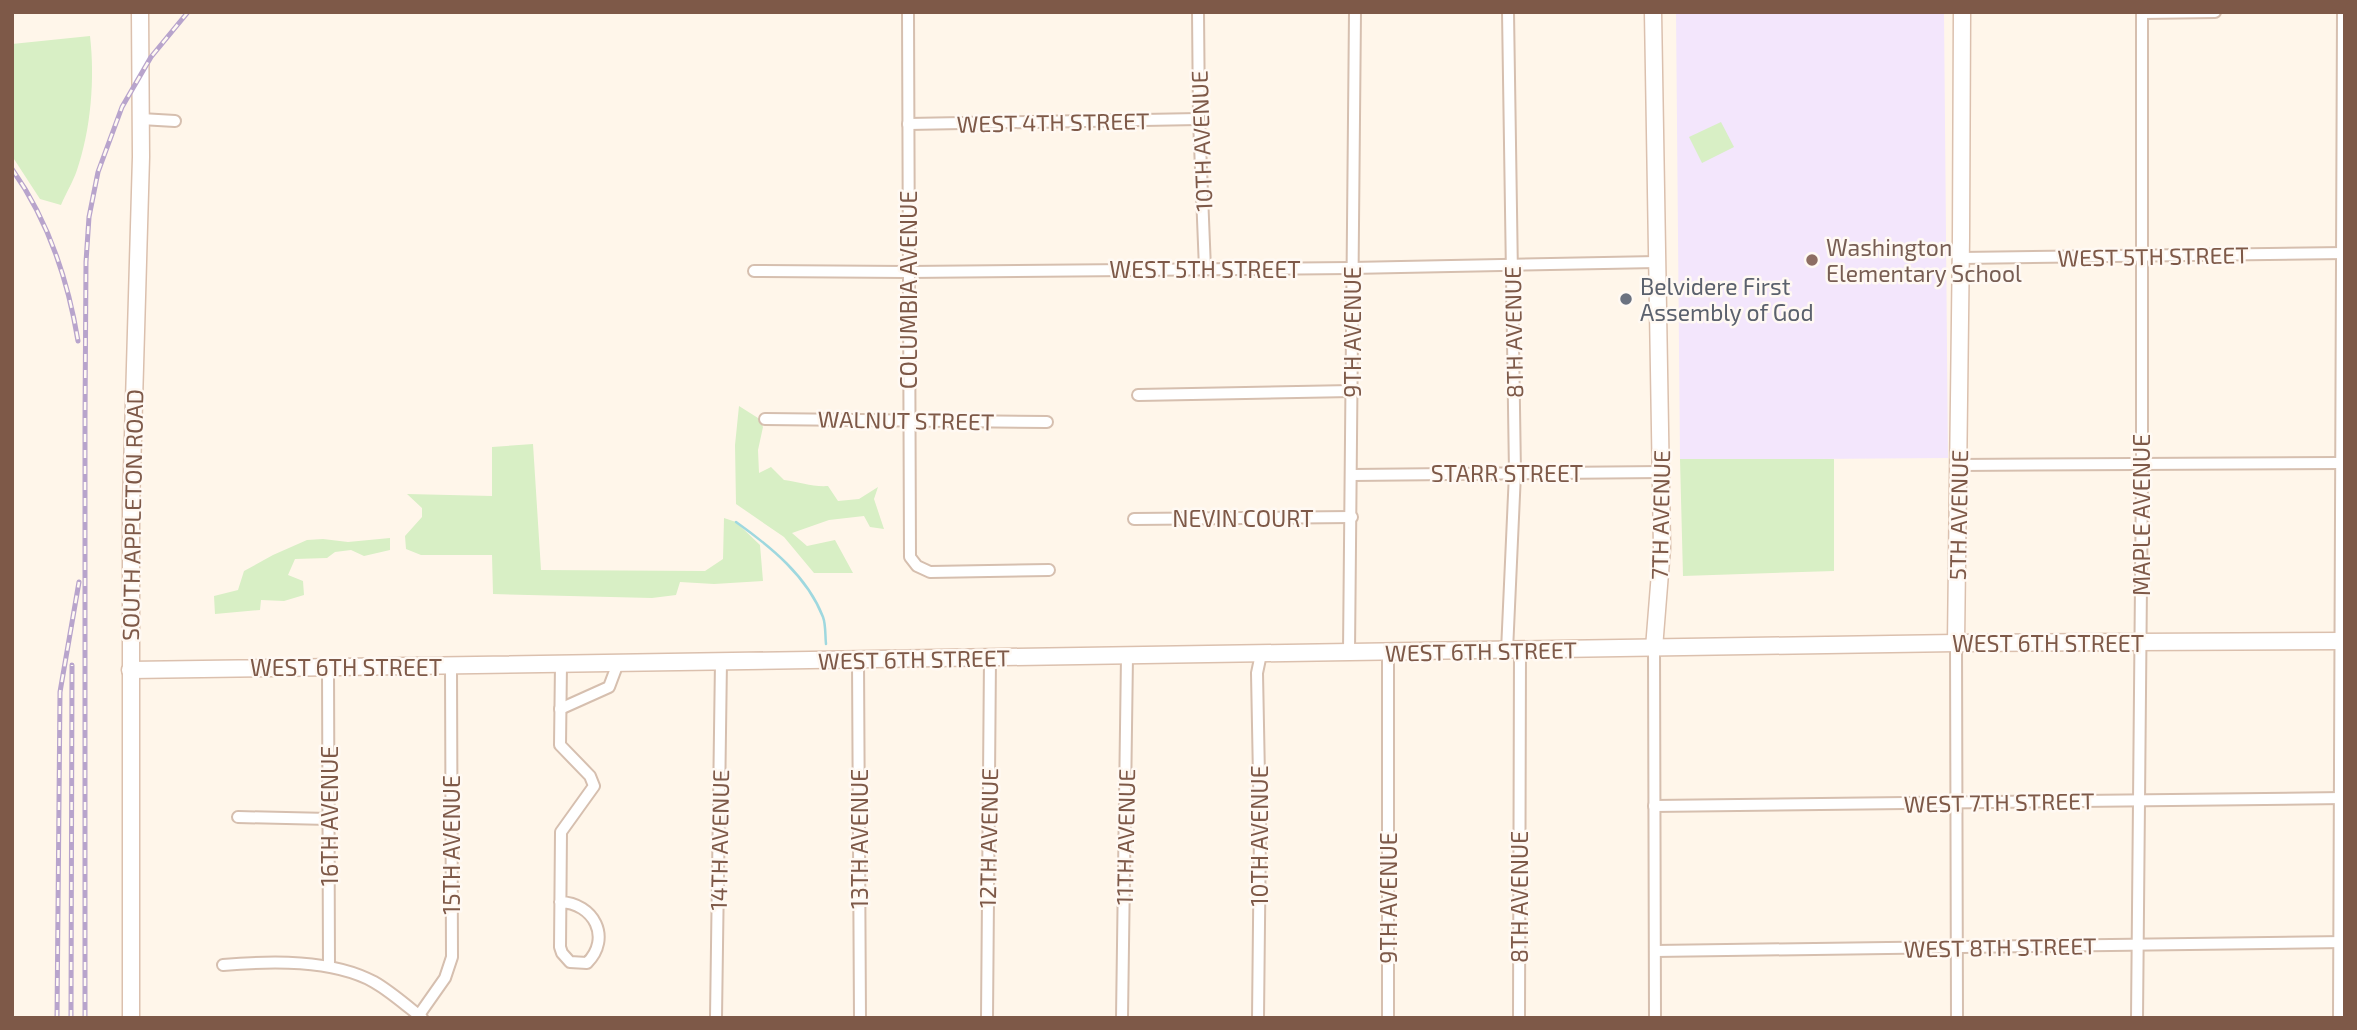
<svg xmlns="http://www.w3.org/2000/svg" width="2357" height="1030" font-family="'Exo 2',sans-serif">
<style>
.education{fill:#f3e6fc}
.green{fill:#d8efc5}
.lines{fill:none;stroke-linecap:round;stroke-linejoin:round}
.stream{stroke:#9fd8df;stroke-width:2.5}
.street-casing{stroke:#d6bfaf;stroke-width:14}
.secondary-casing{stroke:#dbc0ae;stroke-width:19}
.street{stroke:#fff;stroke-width:10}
.secondary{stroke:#fff;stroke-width:16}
.rail-casing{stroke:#b8a4cc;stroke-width:5}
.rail{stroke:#fff9f3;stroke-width:2.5;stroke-dasharray:8;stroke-linecap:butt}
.education-dot{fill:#8d6e63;stroke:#fff9f3;stroke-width:2.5}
.worship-dot{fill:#6b7280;stroke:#fff9f3;stroke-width:2.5}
.labels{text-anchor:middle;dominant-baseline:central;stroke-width:5;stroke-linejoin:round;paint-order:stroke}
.street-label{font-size:23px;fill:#7e5948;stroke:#fff9f3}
.education-label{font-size:23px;fill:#785e54;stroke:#fff9f3;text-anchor:start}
.worship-label{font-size:23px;fill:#5b616d;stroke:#fff9f3;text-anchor:start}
</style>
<rect width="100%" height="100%" fill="#fff6ea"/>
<!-- education -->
<polygon class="education" points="1676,12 1944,12 1948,458 1680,460"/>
<!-- green -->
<g class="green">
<path d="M90,36C95,79 91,129 77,170C73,182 66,193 61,205L40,199L12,156V44Z"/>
<polygon points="1721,122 1734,147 1702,163 1689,137"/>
<path d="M739,406L758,418L763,427L758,450L759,473L771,467L784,480C800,482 812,487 828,486L838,501L859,499L878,487L874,499L884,529L870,527L864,516L829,520L792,533L807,546L835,540L853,573H814L784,537L736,504L735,445Z"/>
<polygon points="533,444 541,570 705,571 723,559 724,518 736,522 760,545 763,581 714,584 680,582 676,595 652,598 493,594 492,555 421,555 406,549 405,536 422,517 422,508 407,494 492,496 492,447"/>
<polygon points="1680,459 1834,459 1834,571 1683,576"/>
<polygon points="390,538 390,550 364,556 351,550 335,552 327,558 295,559 288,575 303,581 304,595 284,601 261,600 260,610 215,614 214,596 238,590 244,571 273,555 307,540 323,539 348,542"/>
</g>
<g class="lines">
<!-- stream -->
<path class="stream" d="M736,522C771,547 807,576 823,617C826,625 825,636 826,644"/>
<defs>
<g id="street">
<polyline points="908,12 910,557 917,566 930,572 1049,570"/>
<polyline points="1198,12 1199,119 1205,269"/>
<polyline points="2142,13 2215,12"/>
<polyline points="141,119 175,121"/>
<polyline points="908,124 1199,119"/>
<polyline points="1961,258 2345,253"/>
<polyline points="754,271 907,272 1351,268 1657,262"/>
<polyline points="1138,395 1352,391"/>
<polyline points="765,419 1047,422"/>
<polyline points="1958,465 2341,463"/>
<polyline points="1352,475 1662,472"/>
<polyline points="1134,519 1352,517"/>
<polyline points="1956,643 1957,1018"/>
<polyline points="1654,648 1655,1018"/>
<polyline points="1507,651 1515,473 1508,12"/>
<polyline points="1349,652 1355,12"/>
<polyline points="858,661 860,1018"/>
<polyline points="328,667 329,966"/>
<polyline points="560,709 609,687 618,663"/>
<polyline points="1654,806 2344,798"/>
<polyline points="238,817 329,819"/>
<path d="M560,902C594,903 612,938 587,963L570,962L562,953L560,947L561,832L594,786L590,776L560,745L561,664"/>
<polyline points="1655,951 2345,942"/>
<path d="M223,965C270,961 332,959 374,982C390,991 407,1006 422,1018"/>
<polyline points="419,1015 445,978 452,957 451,667"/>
<polyline points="716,1018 721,661"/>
<polyline points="987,1018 990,658"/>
<polyline points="1122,1018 1127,656"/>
<polyline points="1258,1018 1260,829 1257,673 1261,654"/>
<polyline points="1388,1018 1388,652"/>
<polyline points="1519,1018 1520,651"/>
<polyline points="2137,1018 2142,476 2142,12"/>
<polyline points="2339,1018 2343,12"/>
</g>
<g id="secondary">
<polyline points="1653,12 1662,548 1654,648"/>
<polyline points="1956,643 1961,238 1962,12"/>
<polyline points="130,670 1956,643 2345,641"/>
<polyline points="131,1018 131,506 141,157 140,12"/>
</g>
</defs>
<!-- street casing -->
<use href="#street" class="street-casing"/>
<!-- secondary casing -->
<use href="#secondary" class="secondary-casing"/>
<!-- street -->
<use href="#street" class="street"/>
<!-- secondary -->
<use href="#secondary" class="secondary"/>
<defs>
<g id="rail">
<path d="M12,169C48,220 68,280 78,341"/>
<polyline points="57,1018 60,692 79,582"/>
<polyline points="71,1018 72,665"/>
<polyline points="85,1018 85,419 86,262 89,217 98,172 122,107 151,57 188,12"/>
</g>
</defs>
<!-- rail casing -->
<use href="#rail" class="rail-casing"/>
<!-- rail -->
<use href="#rail" class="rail"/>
</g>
<!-- markers -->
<circle class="education-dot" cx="1812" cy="260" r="7"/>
<circle class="worship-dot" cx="1626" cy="299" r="7"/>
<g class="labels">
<!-- street labels -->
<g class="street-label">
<text transform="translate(1053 122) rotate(-1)">WEST 4TH STREET</text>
<text transform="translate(1201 141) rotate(-92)">10TH AVENUE</text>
<text transform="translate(2153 256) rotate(-1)">WEST 5TH STREET</text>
<text x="1205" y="269">WEST 5TH STREET</text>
<text transform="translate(908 290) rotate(-90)">COLUMBIA AVENUE</text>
<text transform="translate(1352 332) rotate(-90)">9TH AVENUE</text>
<text transform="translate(1513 332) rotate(-91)">8TH AVENUE</text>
<text transform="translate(906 420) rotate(1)">WALNUT STREET</text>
<text x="1507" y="473">STARR STREET</text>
<text transform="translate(132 515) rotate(-89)">SOUTH APPLETON ROAD</text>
<text transform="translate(1660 515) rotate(-89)">7TH AVENUE</text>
<text transform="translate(1958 515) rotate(-89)">5TH AVENUE</text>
<text transform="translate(2141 515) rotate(-90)">MAPLE AVENUE</text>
<text x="1243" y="518">NEVIN COURT</text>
<text x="2048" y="643">WEST 6TH STREET</text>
<text transform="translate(1481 651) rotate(-1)">WEST 6TH STREET</text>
<text transform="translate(914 659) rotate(-1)">WEST 6TH STREET</text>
<text x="346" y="667">WEST 6TH STREET</text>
<text transform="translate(1999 802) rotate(-1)">WEST 7TH STREET</text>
<text transform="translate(329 816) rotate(-90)">16TH AVENUE</text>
<text transform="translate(1259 836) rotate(-90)">10TH AVENUE</text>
<text transform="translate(1125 837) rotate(-89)">11TH AVENUE</text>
<text transform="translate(988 838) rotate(-89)">12TH AVENUE</text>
<text transform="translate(859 839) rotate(-90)">13TH AVENUE</text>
<text transform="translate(719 840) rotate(-89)">14TH AVENUE</text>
<text transform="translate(451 845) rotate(-90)">15TH AVENUE</text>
<text transform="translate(1519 897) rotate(-90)">8TH AVENUE</text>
<text transform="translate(1388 898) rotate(-90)">9TH AVENUE</text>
<text transform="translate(2000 947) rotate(-1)">WEST 8TH STREET</text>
</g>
<!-- education labels -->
<g class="education-label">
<text x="1826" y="247">Washington<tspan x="1826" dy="26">Elementary School</tspan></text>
</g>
<!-- worship labels -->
<g class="worship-label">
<text x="1640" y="286">Belvidere First<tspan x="1640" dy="26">Assembly of God</tspan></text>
</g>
</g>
<!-- border -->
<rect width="2357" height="1030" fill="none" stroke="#7e5948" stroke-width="28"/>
</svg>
